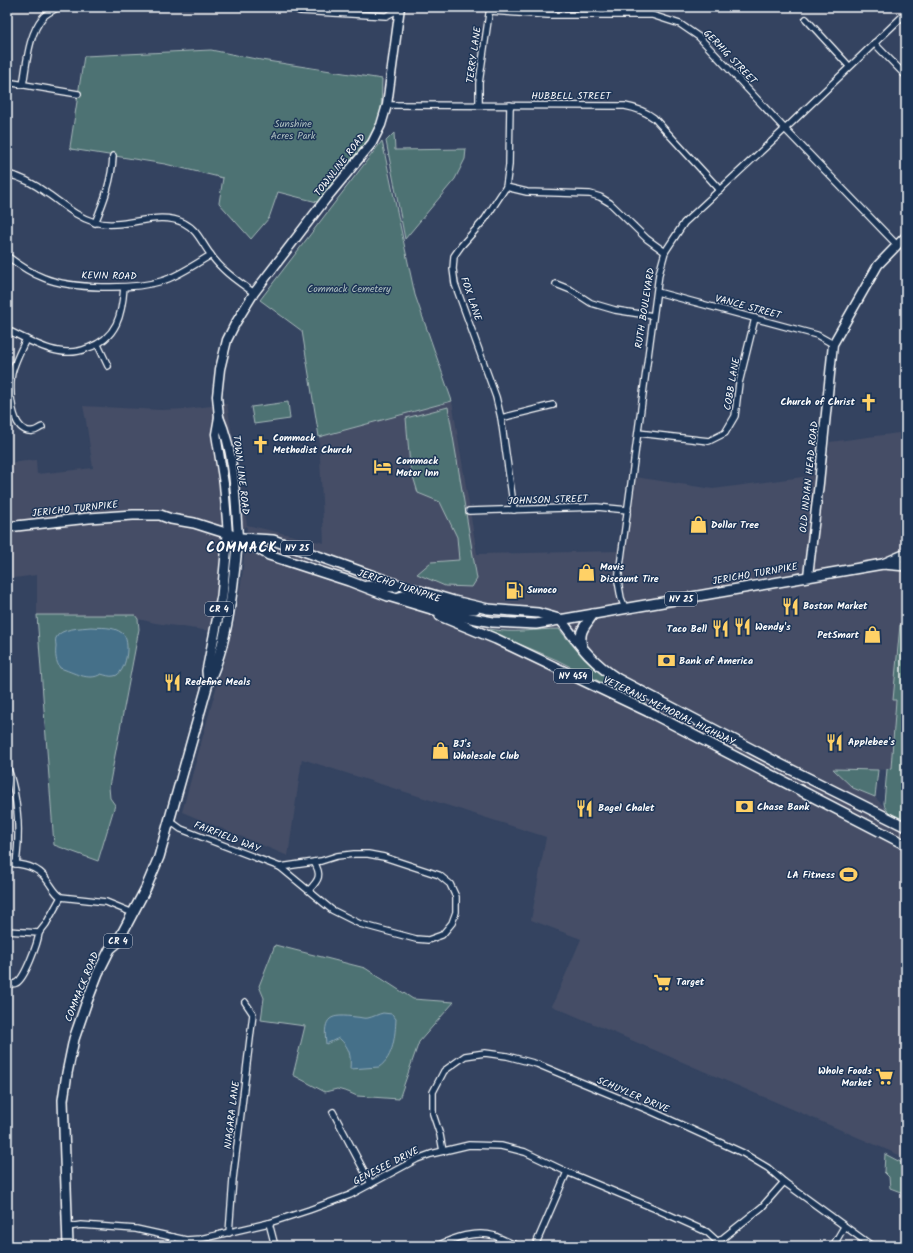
<svg xmlns="http://www.w3.org/2000/svg" width="913" height="1253" font-family="Kalam,sans-serif">
<style>
.built{fill:#444d66}
.green{fill:#4e7273;stroke:#a6b8b9}
.water{fill:#447089;stroke:#8fa9b8}
.lines{fill:none;stroke-linecap:round;stroke-linejoin:round}
.street-casing{stroke:#fff;stroke-width:8}
.secondary-casing{stroke:#fff;stroke-width:11}
.primary-casing{stroke:#fff;stroke-width:12}
.street{stroke:#1d3557;stroke-width:5.5}
.secondary{stroke:#1d3557;stroke-width:8}
.primary{stroke:#1d3557;stroke-width:9}
.labels{text-anchor:middle;dominant-baseline:central;stroke-width:3;stroke-linejoin:round;paint-order:stroke}
.shield{fill:#1d3557;stroke:#bbc2cd;stroke-width:1}
.shield-label{font-size:9px;font-weight:bold;fill:#fff}
.street-label{font-size:10px;fill:#fff;stroke:#1d3557}
.park-label{font-size:10px;fill:#afc0c0;stroke:#1d3557}
.poi-label{font-size:10px;font-weight:bold;fill:#fff;stroke:#1d3557;text-anchor:start}
.district-label{font-size:14px;font-weight:bold;letter-spacing:1px;fill:#fff;stroke:#1d3557}
</style>
<rect width="100%" height="100%" fill="#344360"/>
<filter id="ink" filterUnits="userSpaceOnUse"><feTurbulence type="fractalNoise" baseFrequency=".025" numOctaves="2"/><feDisplacementMap in="SourceGraphic" scale="8" xChannelSelector="R" yChannelSelector="G"/><feConvolveMatrix kernelMatrix="1 2 1 2 8 2 1 2 1" color-interpolation-filters="sRGB"/></filter>
<g filter="url(#ink)">
<!-- built -->
<polygon class="built" points="452,401 477,554 617,551 629,476 713,489 825,474 830,442 906,432 906,636 897,770 834,769 853,788 875,797 906,831 906,1158 552,1006 581,939 531,920 546,837 302,759 288,856 182,812 233,627 242,577 247,526 227,540 210,631 155,623 138,619 135,615 37,615 37,575 7,579 7,463 36,460 37,474 93,468 86,421 83,406 161,410 186,409 227,404 247,525 324,543 319,437"/>
<!-- green -->
<g class="green">
<polygon points="211,50 261,60 382,79 381,112 377,124 371,136 317,202 278,192 269,218 251,239 219,203 223,178 165,164 71,149 70,147 84,56"/>
<polygon points="394,133 395,150 466,149 465,159 455,179 405,239 386,141"/>
<polygon points="382,141 415,295 452,401 319,437 302,331 260,300"/>
<polygon points="288,402 290,419 254,424 251,407"/>
<polygon points="448,407 477,579 472,587 445,586 417,574 431,562 459,560 457,537 440,502 418,493 410,466 406,418"/>
<polygon points="37,615 135,615 138,619 139,629 109,787 110,798 115,805 98,861 54,845"/>
<path d="M900,625L905,626L903,660H906V821C898,817 884,813 884,803L887,769L891,768L896,700H893Z"/>
<path d="M490,629C513,634 536,629 559,629L584,659L602,675L646,702L644,704L557,660L489,631Z"/>
<polygon points="833,769 878,770 875,797 853,788"/>
<polygon points="275,945 365,968 413,999 454,1002 419,1042 399,1099 357,1096 348,1092 337,1089 325,1092 293,1075 305,1026 261,1020 264,998 259,986"/>
<polygon points="885,1154 906,1165 906,1194 890,1188 889,1177 884,1172"/>
</g>
<!-- water -->
<g class="water">
<path d="M91,627C101,628 113,626 122,633C132,640 126,675 114,676C110,677 105,675 101,674C89,682 73,672 60,668C56,662 55,655 56,647C56,644 55,640 56,638C60,628 82,628 91,627Z"/>
<path d="M383,1013L392,1014L396,1019C395,1035 394,1057 379,1067L350,1069C351,1055 350,1048 339,1038L326,1044C323,1016 330,1014 356,1017C360,1017 364,1019 368,1018C373,1017 378,1014 383,1013Z"/>
</g>
<g class="lines">
<defs>
<g id="street">
<polyline points="295,7 299,11 386,16 400,9"/>
<polyline points="490,11 548,15 652,15 680,24 699,37 785,129 897,245"/>
<polyline points="806,19 849,66"/>
<polyline points="874,43 906,76"/>
<polyline points="7,82 78,94"/>
<path d="M23,85C27,63 28,35 43,17C47,13 53,10 59,7"/>
<path d="M387,105L625,106C636,108 645,111 654,118L720,190"/>
<polyline points="479,105 479,83 490,7"/>
<polyline points="510,105 509,165 506,187 485,219 461,246 454,256 453,269 455,284 496,397 501,418 514,510"/>
<path d="M7,174C22,177 36,185 48,194C63,204 76,217 94,222C124,231 156,209 184,223C198,230 202,244 211,255C222,271 239,282 254,293"/>
<polyline points="506,187 527,192 590,194 600,197 610,203 647,239 665,252"/>
<path d="M95,223C104,201 112,180 113,156"/>
<path d="M7,256C19,265 30,273 44,278C71,289 133,290 162,281C179,276 195,264 211,255"/>
<polyline points="556,284 571,290 591,303 615,310 653,316"/>
<polyline points="657,292 817,335 833,344"/>
<path d="M7,330C23,337 40,348 58,351C68,353 79,352 88,348C117,338 122,315 124,287"/>
<path d="M26,339C21,350 15,361 12,373C9,388 10,434 33,431C36,431 39,428 42,427"/>
<polyline points="98,345 108,366"/>
<polyline points="501,418 553,405"/>
<polyline points="638,433 709,441 725,433 735,416 739,383 755,318"/>
<polyline points="469,511 597,507 628,510"/>
<polyline points="625,608 621,598 618,581 659,274 665,252 684,223 785,129 906,13"/>
<path d="M7,767C15,785 19,818 18,838C18,847 17,855 16,864"/>
<polyline points="170,821 181,829 280,867"/>
<polygon points="354,854 368,854 384,857 439,875 450,884 456,897 456,912 452,923 442,935 428,940 416,939 360,924 332,910 280,867 321,861 337,856"/>
<path d="M7,863C22,864 38,866 47,880C52,886 54,892 61,897L106,902L133,913"/>
<path d="M309,890C319,880 322,875 314,862"/>
<path d="M7,931L39,933C38,942 25,979 16,983C13,985 10,983 7,982"/>
<polyline points="39,933 46,924 61,897"/>
<polyline points="333,1112 371,1184"/>
<polyline points="443,1151 440,1135 433,1114 433,1092 444,1071 465,1056 485,1053 507,1056 537,1064 561,1074 653,1112 743,1153 768,1168 784,1182 872,1246"/>
<polyline points="269,1223 275,1246"/>
<polyline points="68,1227 81,1225 136,1229 186,1240 200,1239 269,1223 309,1210 350,1195 417,1159 431,1154 469,1145 501,1146 525,1152 567,1172 656,1209 707,1232 718,1242 719,1246"/>
<polyline points="229,1233 233,1179 253,1014 245,1002"/>
<polyline points="718,1242 762,1207 784,1182"/>
<polyline points="171,1246 173,1237"/>
<path d="M437,1246C454,1238 475,1230 495,1236C502,1239 510,1243 518,1246"/>
<polyline points="535,1246 567,1172"/>
<polyline points="833,1246 844,1227"/>
</g>
<g id="secondary">
<path d="M219,417C235,454 235,497 238,537"/>
<polyline points="228,534 224,484 216,434 219,417 217,396 220,369 227,340 235,324 254,293 325,200 372,143 381,125 387,105 400,7"/>
<polyline points="808,576 819,483 833,344 878,265 906,236"/>
</g>
<g id="primary">
<polyline points="7,527 89,518 133,515 160,515 171,519 194,523 238,537 269,555 349,581 388,596 448,614 493,622 536,624 877,565 883,564 906,566"/>
<polyline points="242,538 273,540 393,583 454,601 488,609 538,613 559,619"/>
<polyline points="883,564 906,554"/>
<polyline points="367,586 396,587"/>
<polyline points="399,597 407,595 450,608 475,609"/>
<polyline points="440,616 496,639 651,713 906,845"/>
<path d="M560,619C579,644 591,662 618,679L782,765L906,827"/>
<path d="M582,647C578,630 585,627 593,614"/>
<polyline points="208,683 207,671 222,596 228,534"/>
<path d="M68,1246L63,1100L67,1073L74,1039L86,1004L98,973L110,949L117,943L146,888L159,857L208,683C229,641 233,584 238,537"/>
</g>
</defs>
<!-- street casing -->
<use href="#street" class="street-casing"/>
<!-- secondary casing -->
<use href="#secondary" class="secondary-casing"/>
<!-- primary casing -->
<use href="#primary" class="primary-casing"/>
<!-- street -->
<use href="#street" class="street"/>
<!-- secondary -->
<use href="#secondary" class="secondary"/>
<!-- primary -->
<use href="#primary" class="primary"/>
</g>
</g>
<!-- icons -->
<defs>
<symbol id="church-bare" viewBox="-9 -9 18 18"><path d="M-1.2-6h2.4v3.5h3.3v2.4h-3.3V6h-2.4V-.1h-3.3v-2.4h3.3Z" fill="#ffd166" stroke="#1d3557" stroke-width="2.5" paint-order="stroke"/></symbol>
<symbol id="hotel-bare" viewBox="-9 -9 18 18"><path d="M-6-4.5h1.5V1H6V5H4.5V3h-9V5H-6ZM-4 0a1.8 1.8 0 1 1 3.6 0ZM.5 0V-2.5h3Q6-2.5 6 0Z" fill="#ffd166" stroke="#1d3557" stroke-width="2.5" paint-order="stroke"/></symbol>
<symbol id="shop-bare" viewBox="-9 -9 18 18"><path d="M-5-2.5h2.3a2.7 3.5 0 0 1 5.4 0H5L5.5 6h-11ZM-1.5-2.5h3a1.5 2.3 0 0 0-3 0Z" fill="#ffd166" stroke="#1d3557" stroke-width="2.5" paint-order="stroke"/></symbol>
<symbol id="fuel-bare" viewBox="-9 -9 18 18"><path d="M-5.5-6h7V0h2V4h1.3V-2.5L3-4.5l.8-.8L6-3V5H2.5V1h-1V6h-7ZM-4.2-4.7v3.2H.2V-4.7Z" fill="#ffd166" stroke="#1d3557" stroke-width="2.5" paint-order="stroke"/></symbol>
<symbol id="restaurant-bare" viewBox="-9 -9 18 18"><path d="M-5-6h1v4h1v-4h1v4h1v-4h1v5L-1.5 .5V6h-2V.5L-5-1ZM5-6V6H3V1.5H1.5Q1.5-4 5-6Z" fill="#ffd166" stroke="#1d3557" stroke-width="2.5" paint-order="stroke"/></symbol>
<symbol id="bank-bare" viewBox="-9 -9 18 18"><path d="M-6-4H6V4H-6ZM0-2.3a2.3 2.3 0 1 0 0 4.6a2.3 2.3 0 1 0 0-4.6Z" fill="#ffd166" stroke="#1d3557" stroke-width="2.5" paint-order="stroke"/></symbol>
<symbol id="stadium-bare" viewBox="-9 -9 18 18"><path d="M0-5a6.5 5 0 1 0 0 10a6.5 5 0 1 0 0-10ZM-3.5-1.8h7v3.6h-7Z" fill="#ffd166" stroke="#1d3557" stroke-width="2.5" paint-order="stroke"/></symbol>
<symbol id="supermarket-bare" viewBox="-9 -9 18 18"><path d="M-6-5.5h2.5l.6 2H6L4.5 2H-2.5L-4.4-4H-6ZM-1.5 3.2a1.3 1.3 0 1 0 .1 0ZM3 3.2a1.3 1.3 0 1 0 .1 0Z" fill="#ffd166" stroke="#1d3557" stroke-width="2.5" paint-order="stroke"/></symbol>
</defs>
<g fill-rule="evenodd">
<use href="#church-bare" x="856" y="390" width="25" height="25"/>
<use href="#church-bare" x="248" y="432" width="25" height="25"/>
<use href="#hotel-bare" x="370" y="454" width="25" height="25"/>
<use href="#shop-bare" x="686" y="512" width="25" height="25"/>
<use href="#shop-bare" x="574" y="560" width="25" height="25"/>
<use href="#fuel-bare" x="502" y="578" width="25" height="25"/>
<use href="#restaurant-bare" x="778" y="594" width="25" height="25"/>
<use href="#restaurant-bare" x="730" y="614" width="25" height="25"/>
<use href="#restaurant-bare" x="708" y="616" width="25" height="25"/>
<use href="#shop-bare" x="860" y="622" width="25" height="25"/>
<use href="#bank-bare" x="654" y="648" width="25" height="25"/>
<use href="#restaurant-bare" x="160" y="670" width="25" height="25"/>
<use href="#restaurant-bare" x="822" y="730" width="25" height="25"/>
<use href="#shop-bare" x="428" y="738" width="25" height="25"/>
<use href="#bank-bare" x="732" y="794" width="25" height="25"/>
<use href="#restaurant-bare" x="572" y="796" width="25" height="25"/>
<use href="#stadium-bare" x="836" y="862" width="25" height="25"/>
<use href="#supermarket-bare" x="650" y="970" width="25" height="25"/>
<use href="#supermarket-bare" x="872" y="1064" width="25" height="25"/>
</g>
<g class="labels">
<!-- shield labels -->
<g class="shield">
<rect x="281" y="541" width="32" height="14" rx="3"/>
<rect x="665" y="592" width="32" height="14" rx="3"/>
<rect x="205" y="602" width="28" height="14" rx="3"/>
<rect x="554" y="669" width="38" height="14" rx="3"/>
<rect x="104" y="934" width="28" height="14" rx="3"/>
</g>
<g class="shield-label">
<text x="297" y="548">NY 25</text>
<text x="681" y="599">NY 25</text>
<text x="219" y="609">CR 4</text>
<text x="573" y="676">NY 454</text>
<text x="118" y="941">CR 4</text>
</g>
<!-- street labels -->
<g class="street-label">
<text transform="translate(474 55) rotate(-82)">TERRY LANE</text>
<text transform="translate(730 57) rotate(46)">GERHIG STREET</text>
<text x="571" y="96">HUBBELL STREET</text>
<text transform="translate(340 165) rotate(-52)">TOWNLINE ROAD</text>
<text transform="translate(109 276) rotate(1)">KEVIN ROAD</text>
<text transform="translate(471 299) rotate(71)">FOX LANE</text>
<text transform="translate(748 307) rotate(15)">VANCE STREET</text>
<text transform="translate(645 308) rotate(-81)">RUTH BOULEVARD</text>
<text transform="translate(732 384) rotate(-80)">COBB LANE</text>
<text transform="translate(241 475) rotate(83)">TOWN LINE ROAD</text>
<text transform="translate(809 477) rotate(-84)">OLD INDIAN HEAD ROAD</text>
<text transform="translate(548 500) rotate(-2)">JOHNSON STREET</text>
<text transform="translate(75 509) rotate(-6)">JERICHO TURNPIKE</text>
<text transform="translate(755 574) rotate(-10)">JERICHO TURNPIKE</text>
<text transform="translate(399 586) rotate(18)">JERICHO TURNPIKE</text>
<text transform="translate(669 711) rotate(26)">VETERANS MEMORIAL HIGHWAY</text>
<text transform="translate(227 837) rotate(21)">FAIRFIELD WAY</text>
<text transform="translate(82 987) rotate(-68)">COMMACK ROAD</text>
<text transform="translate(633 1095) rotate(23)">SCHUYLER DRIVE</text>
<text transform="translate(232 1115) rotate(-83)">NIAGARA LANE</text>
<text transform="translate(386 1166) rotate(-27)">GENESEE DRIVE</text>
</g>
<!-- park labels -->
<g class="park-label">
<text x="293" y="124">Sunshine<tspan x="293" dy="12">Acres Park</tspan></text>
<text x="349" y="289">Commack Cemetery</text>
</g>
<!-- poi labels -->
<g class="poi-label">
<text x="855" y="402" text-anchor="end">Church of Christ</text>
<text x="273" y="438">Commack<tspan x="273" dy="12">Methodist Church</tspan></text>
<text x="396" y="461">Commack<tspan x="396" dy="12">Motor Inn</tspan></text>
<text x="711" y="525">Dollar Tree</text>
<text x="600" y="567">Mavis<tspan x="600" dy="12">Discount Tire</tspan></text>
<text x="527" y="590">Sunoco</text>
<text x="803" y="606">Boston Market</text>
<text x="755" y="627">Wendy's</text>
<text x="707" y="629" text-anchor="end">Taco Bell</text>
<text x="859" y="635" text-anchor="end">PetSmart</text>
<text x="679" y="661">Bank of America</text>
<text x="185" y="682">Redefine Meals</text>
<text x="848" y="742">Applebee's</text>
<text x="453" y="744">BJ's<tspan x="453" dy="12">Wholesale Club</tspan></text>
<text x="757" y="807">Chase Bank</text>
<text x="598" y="808">Bagel Chalet</text>
<text x="835" y="875" text-anchor="end">LA Fitness</text>
<text x="676" y="982">Target</text>
<text x="872" y="1071" text-anchor="end">Whole Foods<tspan x="872" dy="12">Market</tspan></text>
</g>
<!-- district labels -->
<g class="district-label">
<text x="242" y="548">COMMACK</text>
</g>
</g>
<!-- margin -->
<rect width="913" height="1253" fill="none" stroke="#1d3557" stroke-width="24"/>
<rect x="12" y="12" width="889" height="1229" fill="none" stroke="#fff" stroke-width="1.5" filter="url(#ink)"/>
</svg>
